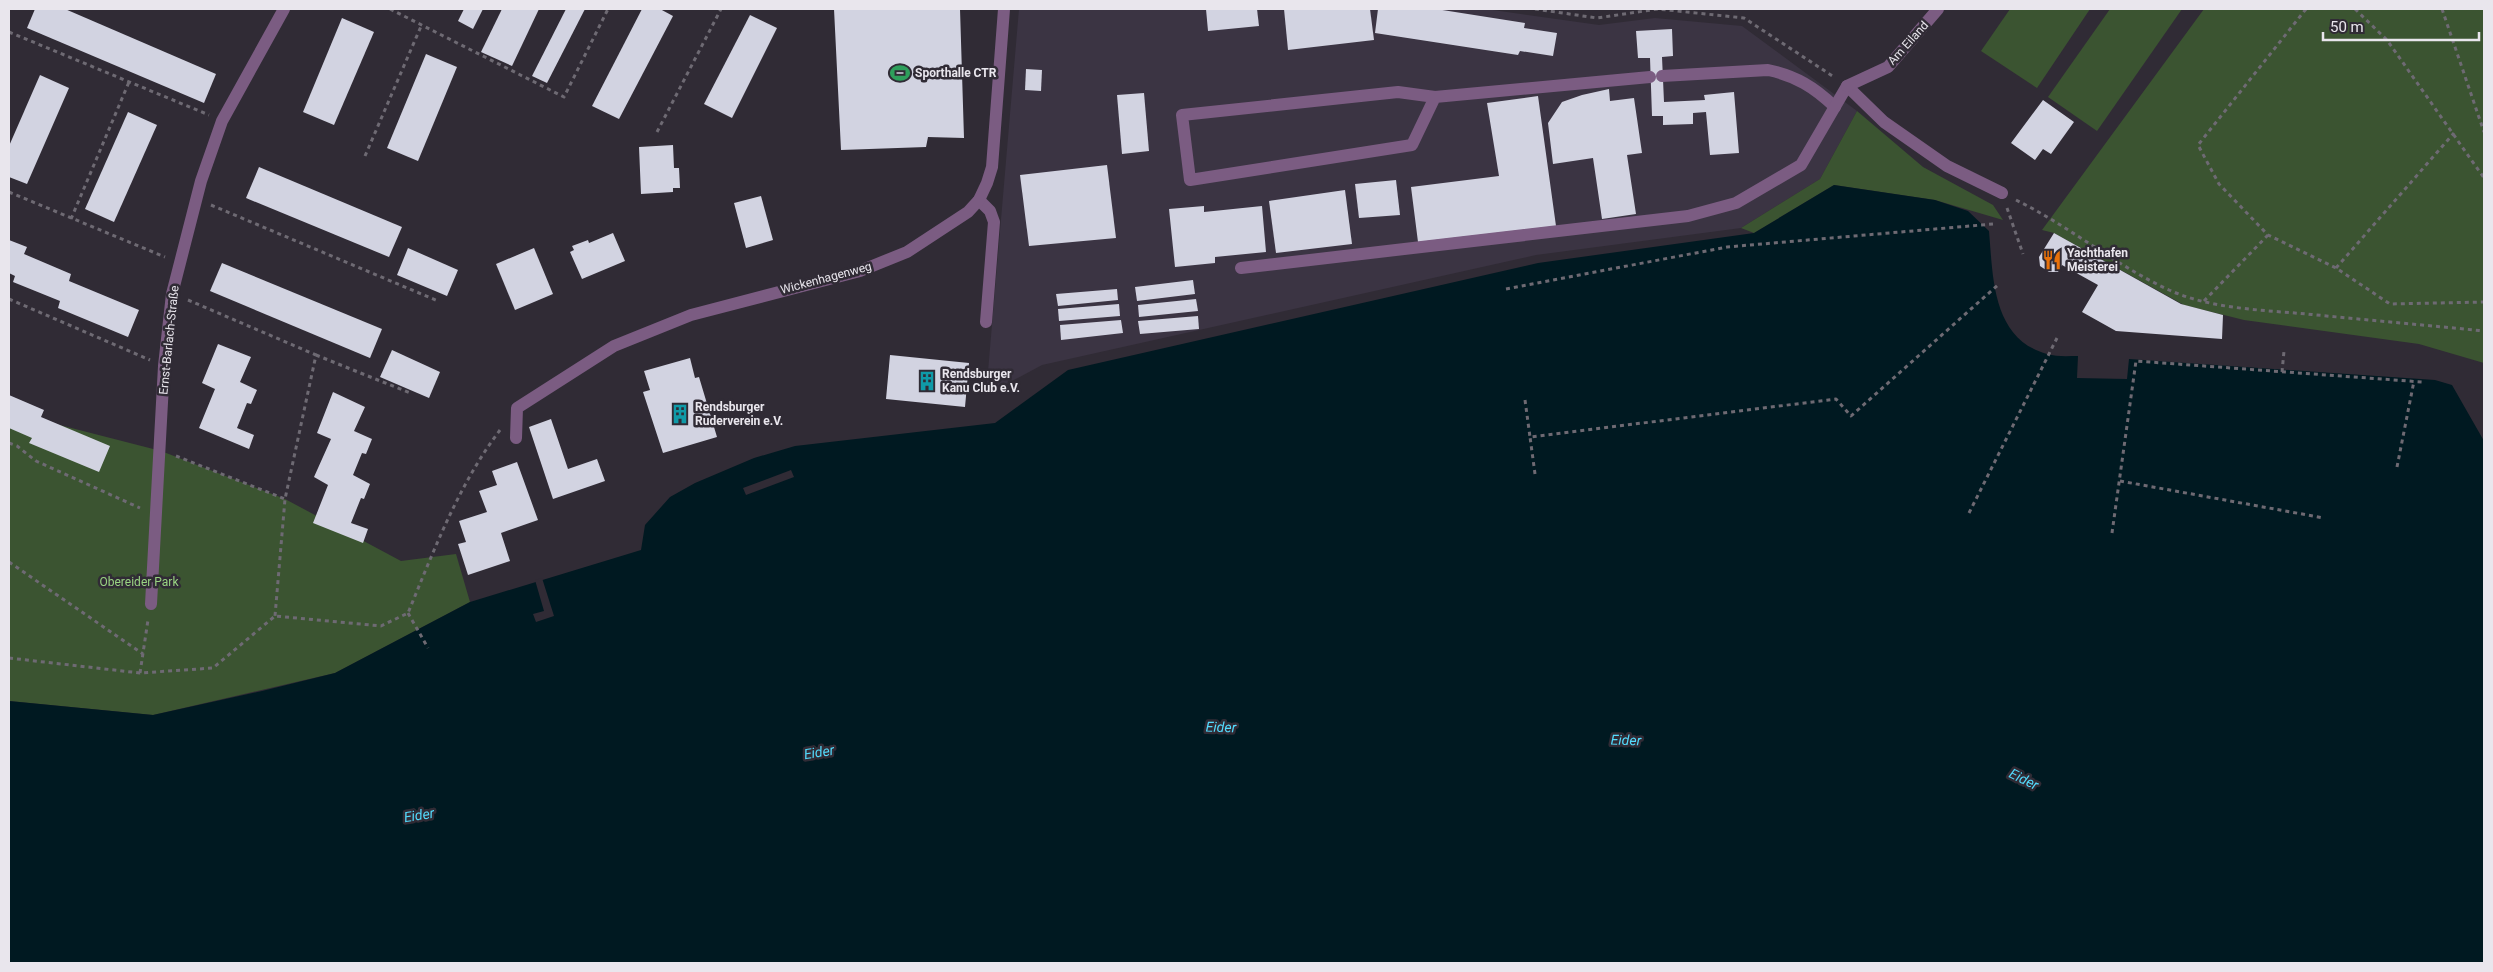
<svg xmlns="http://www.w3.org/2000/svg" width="2493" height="972" font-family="Roboto,sans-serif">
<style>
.built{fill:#3b3443}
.green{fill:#3b5431}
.water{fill:#001921}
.pier{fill:#302b35}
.building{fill:#d2d3e1}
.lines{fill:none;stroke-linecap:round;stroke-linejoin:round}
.path{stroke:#6e6a73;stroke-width:3;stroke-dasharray:4 4;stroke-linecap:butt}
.lane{stroke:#7b5c82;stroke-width:12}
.street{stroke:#7b5c82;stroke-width:12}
.labels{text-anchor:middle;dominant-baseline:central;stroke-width:5;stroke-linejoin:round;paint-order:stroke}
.street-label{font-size:12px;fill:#e9e6ed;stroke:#302b35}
.poi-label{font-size:12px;font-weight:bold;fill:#e9e6ed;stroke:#302b35;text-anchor:start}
.park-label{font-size:12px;fill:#99d382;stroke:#302b35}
.water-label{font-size:14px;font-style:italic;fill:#53dbfd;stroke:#302b35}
</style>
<rect width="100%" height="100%" fill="#302b35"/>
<!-- built -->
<polygon class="built" points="1019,9 1486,9 1599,25 1655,18 1742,26 1857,111 1820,179 1741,228 1536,255 1042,365 986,395"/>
<!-- green -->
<g class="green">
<polygon points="2010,9 2090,9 2037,88 1981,51"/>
<polygon points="2110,9 2182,9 2097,131 2048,97"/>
<polygon points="2204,9 2484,9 2484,363 2419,344 2244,320 2184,305 2054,233 2042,230"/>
<polygon points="1857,111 1923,167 1993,205 2003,220 1935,200 1834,185 1754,233 1741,228 1820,179"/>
<polygon points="9,412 161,451 285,499 401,561 456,554 470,602 335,673 153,715 9,701"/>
</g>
<!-- water -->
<path class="water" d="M1834,185L1935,200L1968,211L1989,231C1993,277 1992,339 2047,354C2057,357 2068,356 2078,356L2077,378L2127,379L2129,359L2435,380L2452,385L2484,441V963H9V701L153,715L262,691L335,673L470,602L641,550L645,525L670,497L695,483L754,458L795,446L995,423L1068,370L1538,263L1754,233Z"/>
<!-- pier -->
<g class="pier">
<polygon points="791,470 794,477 746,495 743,488"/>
<polygon points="542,578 554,616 536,622 533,614 544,611 535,580"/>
</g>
<!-- building -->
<g class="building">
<polygon points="35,9 65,9 216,74 204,103 27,28"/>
<polygon points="464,9 483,9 473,29 458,21"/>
<polygon points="502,9 539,9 512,66 481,52"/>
<polygon points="566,9 585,9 547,83 532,76"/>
<polygon points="642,9 660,9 673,16 619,119 592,106"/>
<polygon points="834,9 960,9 964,138 928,137 926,147 841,150"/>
<polygon points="1206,9 1257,9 1259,26 1208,31"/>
<polygon points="1284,9 1370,9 1374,40 1288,50"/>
<polygon points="1378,9 1436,9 1525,23 1524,28 1557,33 1553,56 1520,51 1518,55 1375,33"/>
<polygon points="750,15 777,28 732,118 704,104"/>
<polygon points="342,18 374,32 334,125 303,112"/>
<polygon points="1672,29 1673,56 1662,57 1664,102 1705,100 1704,95 1734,92 1739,153 1710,155 1706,112 1693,113 1693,124 1663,125 1663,116 1652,116 1650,58 1638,58 1636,31"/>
<polygon points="426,54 457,67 418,161 387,148"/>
<polygon points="1026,69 1042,70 1041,91 1025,90"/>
<polygon points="40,75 69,88 27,184 9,177 9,146"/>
<polygon points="1609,89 1610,101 1634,98 1642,153 1627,155 1636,214 1602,219 1593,158 1553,164 1548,123 1562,102 1582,95"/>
<polygon points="1144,93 1149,151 1122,154 1117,95"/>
<polygon points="1538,96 1556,226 1418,242 1411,187 1499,176 1487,103"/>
<polygon points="2043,100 2074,122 2051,154 2043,149 2035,160 2011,143"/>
<polygon points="128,112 157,125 114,222 85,209"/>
<polygon points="673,145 674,168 679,168 680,188 673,188 673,192 641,194 639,147"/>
<polygon points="1107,165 1116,238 1029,246 1020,175"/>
<polygon points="259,167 402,227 389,257 246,198"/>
<polygon points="1396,180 1400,215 1359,218 1355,184"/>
<polygon points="1345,190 1352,244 1276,253 1269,201"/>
<polygon points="761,196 773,240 746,248 734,203"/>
<polygon points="1204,206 1204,212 1262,206 1266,252 1215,257 1215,263 1175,267 1169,209"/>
<polygon points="613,233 625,261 582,279 570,252 574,250 572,246 588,240 589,243"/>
<polygon points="2054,233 2181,304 2223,315 2222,339 2116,331 2082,312 2098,285 2062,265 2058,272 2049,272 2040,266 2039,257"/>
<polygon points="9,240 27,247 24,254 71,274 69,281 139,310 128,337 58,308 60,301 13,282 15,276 9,273"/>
<polygon points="408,248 458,270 447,296 397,275"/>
<polygon points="534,248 553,294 515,310 496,264"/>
<polygon points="222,263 382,329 370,358 210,291"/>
<polygon points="1193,280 1195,294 1137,301 1135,287"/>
<polygon points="1117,289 1118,300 1058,306 1056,294"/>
<polygon points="1196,299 1198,311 1139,317 1138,305"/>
<polygon points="1119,304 1120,316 1059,321 1058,309"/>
<polygon points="1198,316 1199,329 1140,334 1138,321"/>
<polygon points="1121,320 1123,333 1061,340 1060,325"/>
<polygon points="218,344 251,357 240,382 257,390 251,404 247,403 237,428 254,435 249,449 199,428 215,389 202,383"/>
<polygon points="392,350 440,372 429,398 380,377"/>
<polygon points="890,355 969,363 965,407 886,399"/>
<polygon points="690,358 695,378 699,377 717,437 663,453 643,392 650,390 644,371"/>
<polygon points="333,392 365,407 354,431 372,439 366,454 362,453 353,475 370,484 364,499 361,498 351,523 368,529 363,543 313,523 328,485 314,477 331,439 317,433"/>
<polygon points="9,395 44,410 41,417 110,446 99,472 29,443 32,438 9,428"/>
<polygon points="551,419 568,469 597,459 605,481 553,499 529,427"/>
<polygon points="517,462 538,520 501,533 510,561 468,575 458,544 466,542 459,521 487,512 479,491 497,485 492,471"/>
</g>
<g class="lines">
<!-- path -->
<g class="path">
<polyline points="390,9 564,97 608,9"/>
<polyline points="1535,9 1597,18 1658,9 1744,18 1834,77"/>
<polyline points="2306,9 2198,145 2219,184 2268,235 2336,268 2390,304 2484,302"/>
<polyline points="2355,9 2387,40 2484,178"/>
<polyline points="2442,9 2484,132"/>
<polyline points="9,32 209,115"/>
<polyline points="657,132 721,9"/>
<polyline points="365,156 422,24"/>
<polyline points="9,192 165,257"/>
<path d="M2016,200C2069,226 2115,265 2169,290C2211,309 2262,310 2307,314C2366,320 2425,325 2484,331"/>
<polyline points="211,205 438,301"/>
<polyline points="2007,208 2023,254"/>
<polyline points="71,219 129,82"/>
<polyline points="2336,268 2454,133"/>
<polyline points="1506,289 1727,247 1993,224"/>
<polyline points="9,299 150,360"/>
<polyline points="188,300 316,355 285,499 275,616"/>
<polyline points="2204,301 2268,235"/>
<polyline points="316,355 410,393"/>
<polyline points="2282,372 2284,351"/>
<polyline points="1525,400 1530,437"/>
<polyline points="9,443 17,446 36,461 140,508"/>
<polyline points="176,456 285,499"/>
<polyline points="2397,467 2414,381"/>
<polyline points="1535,474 1530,437 1836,399 1851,416 1999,284"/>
<polyline points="2120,481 2324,518"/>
<polyline points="1969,513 2057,338"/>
<polyline points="2112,533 2136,361 2422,382"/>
<polyline points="9,562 143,654"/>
<polyline points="408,613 428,648"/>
<path d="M9,658L140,673L213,668L275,616L381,626L408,613C434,550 459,484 500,430"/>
<polyline points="140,673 148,620"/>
</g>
<!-- lane -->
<g class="lane">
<path d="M1662,76L1768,70C1796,76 1814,87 1835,107"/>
<polyline points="1435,97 1398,92 1182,115 1190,180 1412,145 1435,97 1650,77"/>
<polyline points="979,200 990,211 994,222 986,322"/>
<polyline points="1241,268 1688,216 1736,203 1801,165 1847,86 1884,122 1947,166 2002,193"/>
</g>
<!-- street -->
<g class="street">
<polyline points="1847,86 1888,67 1938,9"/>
<polyline points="516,438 517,408 614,346 691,315 860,271 907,252 968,212 979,200 987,183 992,167 1004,9"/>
<polyline points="151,604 164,366 172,294 201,181 222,121 284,9"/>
</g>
</g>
<!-- icons -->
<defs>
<symbol id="stadium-bare" viewBox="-9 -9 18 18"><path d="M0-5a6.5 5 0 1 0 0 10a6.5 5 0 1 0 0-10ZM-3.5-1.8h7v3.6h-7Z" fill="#2e9e5b" stroke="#302b35" stroke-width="2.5" paint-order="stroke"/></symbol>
<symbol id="restaurant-bare" viewBox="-9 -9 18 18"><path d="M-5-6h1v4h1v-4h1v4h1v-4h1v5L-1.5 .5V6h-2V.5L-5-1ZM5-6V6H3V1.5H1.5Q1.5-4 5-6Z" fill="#e8710a" stroke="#302b35" stroke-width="2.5" paint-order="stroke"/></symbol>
<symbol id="building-bare" viewBox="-9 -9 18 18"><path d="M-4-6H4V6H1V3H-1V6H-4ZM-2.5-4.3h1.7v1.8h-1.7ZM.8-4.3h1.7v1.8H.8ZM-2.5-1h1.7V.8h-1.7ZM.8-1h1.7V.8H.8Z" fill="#0f9aa8" stroke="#302b35" stroke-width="2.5" paint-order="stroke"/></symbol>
</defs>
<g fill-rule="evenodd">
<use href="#stadium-bare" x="886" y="59" width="28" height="28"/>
<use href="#restaurant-bare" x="2038" y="246" width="28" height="28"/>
<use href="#building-bare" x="913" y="367" width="28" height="28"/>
<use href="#building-bare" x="666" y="400" width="28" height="28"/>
</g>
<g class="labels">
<!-- street labels -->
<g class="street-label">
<text transform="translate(1908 43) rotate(-48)">Am Eiland</text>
<text transform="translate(826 278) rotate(-15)">Wickenhagenweg</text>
<text transform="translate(169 340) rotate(-84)">Ernst-Barlach-Straße</text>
</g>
<!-- poi labels -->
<g class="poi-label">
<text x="915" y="73">Sporthalle CTR</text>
<text x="2067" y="253">Yachthafen<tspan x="2067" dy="14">Meisterei</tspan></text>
<text x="942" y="374">Rendsburger<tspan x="942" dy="14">Kanu Club e.V.</tspan></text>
<text x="695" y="407">Rendsburger<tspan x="695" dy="14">Ruderverein e.V.</tspan></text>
</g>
<!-- park labels -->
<g class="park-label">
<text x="139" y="582">Obereider Park</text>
</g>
<!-- water labels -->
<g class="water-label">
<text transform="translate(1221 727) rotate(2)">Eider</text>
<text transform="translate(1626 740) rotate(2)">Eider</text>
<text transform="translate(819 752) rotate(-9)">Eider</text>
<text transform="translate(2024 779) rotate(26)">Eider</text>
<text transform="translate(419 815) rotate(-9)">Eider</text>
</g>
</g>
<!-- border -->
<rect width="2493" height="972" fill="none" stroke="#e9e6ed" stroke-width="20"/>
<!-- scale -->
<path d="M2323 32v8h156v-8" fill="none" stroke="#e9e6ed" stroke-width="2.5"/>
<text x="2330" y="32" font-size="15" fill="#e9e6ed" stroke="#302b35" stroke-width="4" paint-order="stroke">50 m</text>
</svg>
